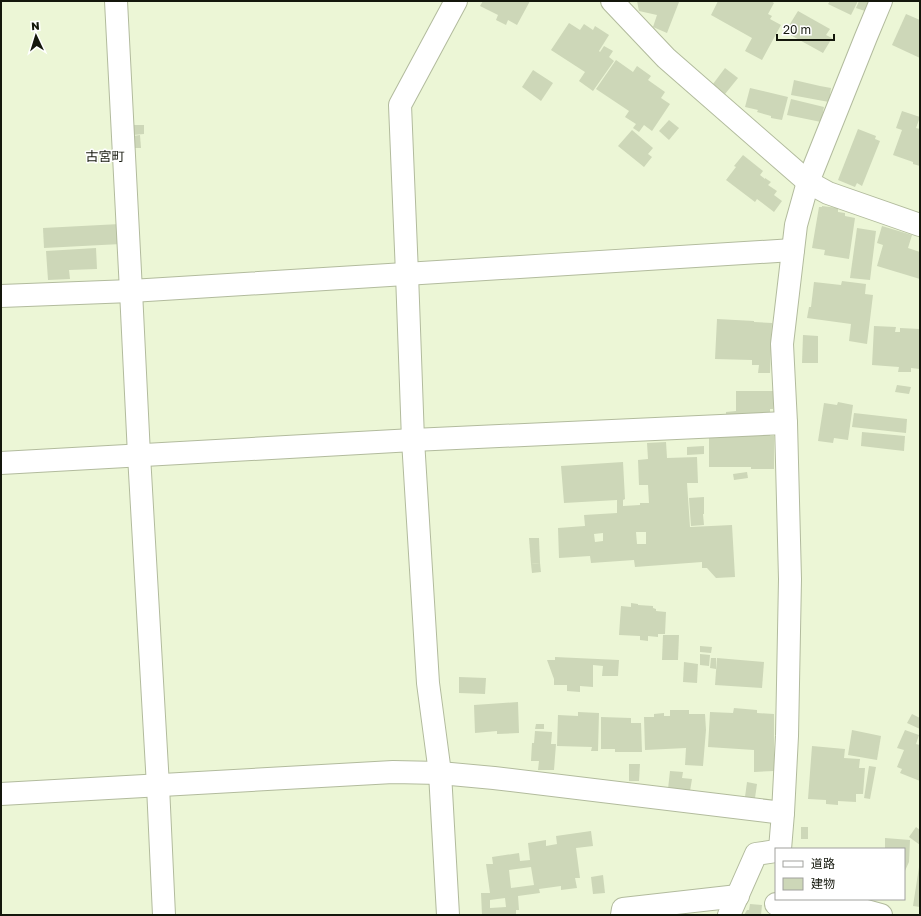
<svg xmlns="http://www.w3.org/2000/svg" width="921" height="916" font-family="'Golos Text','Noto Sans JP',sans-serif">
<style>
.building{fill:#cdd7b8;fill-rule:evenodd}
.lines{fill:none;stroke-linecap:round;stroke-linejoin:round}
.minor-casing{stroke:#b2bb9d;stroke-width:24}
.minor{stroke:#fff;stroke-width:22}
.labels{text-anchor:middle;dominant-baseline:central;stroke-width:3;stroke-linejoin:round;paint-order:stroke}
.quarter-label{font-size:13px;fill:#14170c;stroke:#fff}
</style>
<rect width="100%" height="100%" fill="#ecf6d6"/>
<!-- building -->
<g class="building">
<polygon points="483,1 530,1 517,25 508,20 506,25 496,20 498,15 480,6"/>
<polygon points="637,1 679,2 667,33 653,27 657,15 639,11"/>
<polygon points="718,1 771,1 774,3 768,14 772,16 770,19 781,25 762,60 745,51 752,38 711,15"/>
<polygon points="830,1 858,1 851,15 828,4"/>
<polygon points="859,1 872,1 868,12 856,8"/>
<polygon points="798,11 830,29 826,35 832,38 823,53 785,32"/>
<polygon points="906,14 920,20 920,58 892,45"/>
<polygon points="569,23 580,30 584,24 593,30 595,26 609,35 599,51 600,52 604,46 613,51 609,57 614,61 593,91 579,81 585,72 551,50"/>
<polygon points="616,60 633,72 637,66 651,76 648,80 665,92 661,98 670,104 652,131 644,125 639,132 633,128 636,124 625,117 629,111 596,89"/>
<polygon points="725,68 738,78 725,94 713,84"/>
<polygon points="533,70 553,83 541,101 522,87"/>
<polygon points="794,80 820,86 831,88 829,102 791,95"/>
<polygon points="750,88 788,97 782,120 771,118 771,116 757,112 758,110 745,107"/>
<polygon points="791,99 824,107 821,122 787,115"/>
<polygon points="902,111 920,117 916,128 920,129 920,166 913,164 913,162 893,155 902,130 896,128"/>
<polygon points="669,120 679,128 669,140 659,131"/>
<polygon points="133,125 144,125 144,134 133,135"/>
<polygon points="858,129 876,136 875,139 880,141 862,186 857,183 855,187 838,180"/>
<polygon points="632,130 653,148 648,154 652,157 644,167 618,146"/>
<polygon points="140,135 141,148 134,148 133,136"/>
<polygon points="743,155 763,171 760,175 765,179 765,178 771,182 768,185 777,191 774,195 782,201 774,212 757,199 755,202 726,180 736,167 734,166"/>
<polygon points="822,206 838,208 838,212 845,213 845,216 855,218 849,259 824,255 825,250 812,248 819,207 822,207"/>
<polygon points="120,224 121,244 44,248 43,228"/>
<polygon points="882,226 912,235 908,248 920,252 920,279 877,266 883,245 877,243"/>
<polygon points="857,228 876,231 870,280 850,278"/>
<polygon points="96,248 97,269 69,270 70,279 48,280 46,251"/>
<polygon points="842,281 866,284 865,294 873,295 867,344 849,341 851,324 807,318 809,307 811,307 814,282 841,285"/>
<polygon points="717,319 754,321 754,322 772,323 770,373 758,373 759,365 752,365 752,360 715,359"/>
<polygon points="874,326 896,327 895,332 900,332 900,328 920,329 920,369 911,368 911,372 898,372 899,367 872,365"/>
<polygon points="803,335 818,336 818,363 802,363"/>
<polygon points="897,385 911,387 909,394 895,392"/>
<polygon points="736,391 774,391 773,409 770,409 770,419 726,420 726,412 736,411"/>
<polygon points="838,402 853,405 848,440 834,438 833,443 818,441 824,403 837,405"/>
<polygon points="854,413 907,419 906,433 852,427"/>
<polygon points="770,430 770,436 774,436 774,469 751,469 751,467 709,467 709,435"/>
<polygon points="862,432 905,436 904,451 861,446"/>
<path d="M666,442L667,458L697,457L698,483H687L690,527L732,525L735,577L716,578L707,568H702V562L635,567L634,560L591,563L590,556L559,558L558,528L585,526L584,515L617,513V500L564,503L561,466L623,462L625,499L623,500V506L640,505V503H649L648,485H639L638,460L648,459L647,443ZM636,532H646V544H637ZM603,533V541L595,542L594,534Z"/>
<polygon points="704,446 704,454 687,455 687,447"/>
<polygon points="747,472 748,478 734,480 733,474"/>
<polygon points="704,497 704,514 703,514 704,525 691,526 689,498"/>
<polygon points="529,538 539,538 540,563 531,564"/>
<polygon points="540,563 541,572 532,573 531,564"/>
<polygon points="631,603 638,604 638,605 653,606 653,608 656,609 656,611 666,612 665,634 658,634 658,637 648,636 648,641 640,640 640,636 619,635 621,606 631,607"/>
<polygon points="663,635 679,635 678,660 662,660"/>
<polygon points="700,646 712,647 711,653 700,652"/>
<polygon points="700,654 710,655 709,666 700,665"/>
<polygon points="555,657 619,660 618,676 602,676 603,666 593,665 593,687 580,686 580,692 567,691 567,685 554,685 554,679 547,660 555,660"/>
<polygon points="711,658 716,658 716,669 710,668"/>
<polygon points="717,658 764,662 762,688 715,685"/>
<polygon points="684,662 698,664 697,683 683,682"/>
<polygon points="459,677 486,678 485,694 459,693"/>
<polygon points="518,702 519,733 497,734 497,731 475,733 474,705"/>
<polygon points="734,708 757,710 757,713 774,714 774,771 754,772 754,750 708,747 710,712 733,713"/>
<polygon points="670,710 689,710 689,714 705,714 706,730 703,766 685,765 686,748 645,750 644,717 654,717 654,714 664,713 664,716 670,716"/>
<polygon points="578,712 599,713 598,751 591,751 592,747 557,746 558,715 578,716"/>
<polygon points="912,714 920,718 920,729 907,723"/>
<polygon points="601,717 631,718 631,723 641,723 642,752 615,752 615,749 601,749"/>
<polygon points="536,724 544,724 544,729 535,729"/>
<polygon points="852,730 881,736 877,760 848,755"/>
<polygon points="905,730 919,735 916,744 920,745 920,781 900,773 902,769 897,767 904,750 897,748"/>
<polygon points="535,731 552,732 551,744 556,744 554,770 538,770 539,761 531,761 532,743 534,743"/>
<polygon points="812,746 845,749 844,758 860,759 859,768 865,768 863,794 856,794 856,802 838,801 838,805 826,804 826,800 808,799"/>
<polygon points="629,764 640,764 639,781 629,781"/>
<polygon points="869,766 876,767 870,799 864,798"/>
<polygon points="670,771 683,772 682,778 692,779 690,791 668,789"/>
<polygon points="747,782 757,784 755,798 745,797"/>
<rect x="801" y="827" width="7" height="12"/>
<polygon points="916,827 920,830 920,845 909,837"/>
<path d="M591,831L593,846L576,848L580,878H575L577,888L561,890V886L539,889L540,893L518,896L519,910H516V915H482L481,893H490L486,864H493L492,857L519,853L520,861L530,860L528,843L546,840V846L557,844L556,836ZM531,867L534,885L511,888L509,870ZM505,898L506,907L490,908V900Z"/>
<polygon points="885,838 910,840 909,862 904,873 904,849 885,849"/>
<polygon points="919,867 920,867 920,907 913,906"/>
<polygon points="603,875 605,893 593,894 591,877"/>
<polygon points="750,904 762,905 761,915 744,915 747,910 749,910"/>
</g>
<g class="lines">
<defs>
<g id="minor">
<polyline points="116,1 131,291 139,455 158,786 164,915"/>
<polyline points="612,1 666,58 808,182 828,193 920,225"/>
<polyline points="1,296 131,291 793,250"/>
<polyline points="1,463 413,440 786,423"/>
<polyline points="1,794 393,772 440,773 494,778 783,813"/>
<polyline points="780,849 783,813 787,736 790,579 786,423 782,344 796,225 808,182 866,37 881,1"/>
<polyline points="776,904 845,905 881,915"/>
<polyline points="448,915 440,773 428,683 413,440 407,274 400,105 456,1"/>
<polyline points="622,915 623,909 738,896"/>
<polyline points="729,915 756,854 776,851"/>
</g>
</defs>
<!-- minor casing -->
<use href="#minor" class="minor-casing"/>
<!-- minor -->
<use href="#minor" class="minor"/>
</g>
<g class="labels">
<!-- quarter labels -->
<g class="quarter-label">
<text x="105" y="156">古宮町</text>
</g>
</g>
<!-- border -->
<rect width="921" height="916" fill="none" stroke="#14170c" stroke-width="4"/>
<!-- legend -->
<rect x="775" y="848" width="130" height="52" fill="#ffffff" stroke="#a1a29e"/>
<rect x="783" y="861" width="20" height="6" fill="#ffffff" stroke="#a1a29e"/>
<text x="811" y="868" font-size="12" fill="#14170c">道路</text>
<rect x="783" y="878" width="20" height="12" fill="#cdd7b8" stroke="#a1a29e"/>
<text x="811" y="888" font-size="12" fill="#14170c">建物</text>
<!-- north arrow -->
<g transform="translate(36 36) rotate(356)" stroke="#ffffff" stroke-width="3" paint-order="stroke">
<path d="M0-3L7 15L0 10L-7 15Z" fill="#14170c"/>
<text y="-6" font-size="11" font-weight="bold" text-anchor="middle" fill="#14170c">N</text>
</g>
<!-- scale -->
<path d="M777 34v6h57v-6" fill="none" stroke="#14170c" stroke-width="2"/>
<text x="783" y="34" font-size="12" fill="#14170c" stroke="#ffffff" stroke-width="3" paint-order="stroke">20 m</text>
</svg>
